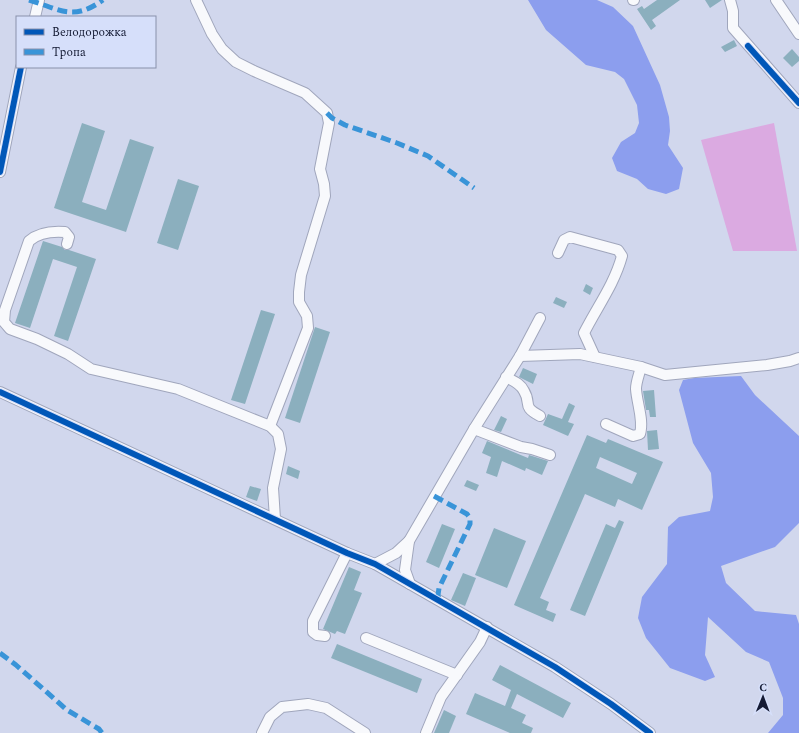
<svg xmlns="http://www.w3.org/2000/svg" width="799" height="733" font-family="Spectral,serif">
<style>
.green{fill:#dbaae1}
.water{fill:#8c9eee}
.building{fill:#8bafbe;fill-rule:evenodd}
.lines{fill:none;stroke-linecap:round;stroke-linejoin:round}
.minor-casing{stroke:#a0a6bc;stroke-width:12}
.minor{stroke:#f8f9fc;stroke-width:10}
.quiet{stroke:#3994d8;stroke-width:5;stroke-dasharray:10 5;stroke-linecap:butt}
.cycleway-casing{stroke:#d6dffa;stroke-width:8}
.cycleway{stroke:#0057b8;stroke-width:6}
</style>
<rect width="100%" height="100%" fill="#d1d7ed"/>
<!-- green -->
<polygon class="green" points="774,123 797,251 733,251 701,140"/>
<!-- water -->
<g class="water">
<polygon points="528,0 597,0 613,7 633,26 660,85 669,117 670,131 668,145 683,168 679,189 666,194 648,189 637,179 617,171 612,158 621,142 635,133 639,123 637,105 624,79 615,72 586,65 546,30"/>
<polygon points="741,376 755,395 799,436 799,523 775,547 721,566 726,583 755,611 796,615 799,624 799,733 768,733 783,715 783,698 769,662 746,652 708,617 705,655 715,677 705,681 670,668 646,638 638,618 642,597 667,564 668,527 679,517 710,511 713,497 711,473 693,443 679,390 683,380 694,378"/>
</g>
<!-- building -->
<g class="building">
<polygon points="657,0 680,0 652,20 656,26 651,30 637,9 642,6 644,9"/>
<polygon points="705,0 722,0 710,8"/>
<polygon points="734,40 737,46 725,52 721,47"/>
<polygon points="792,49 799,57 799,61 792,67 783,58"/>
<polygon points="82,123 105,131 82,202 106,210 130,139 154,147 126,232 54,208"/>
<polygon points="178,179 199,186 178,250 157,243"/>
<polygon points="43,241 62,247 65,250 69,250 96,259 68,341 54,336 77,267 53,259 30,328 15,323"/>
<polygon points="586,284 593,288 590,295 583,291"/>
<polygon points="556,297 567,302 564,308 553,303"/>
<polygon points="261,310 275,314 245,404 231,400"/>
<polygon points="315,327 330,332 300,423 285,418"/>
<polygon points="523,368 537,374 533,384 519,377"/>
<polygon points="654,390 656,417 650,417 649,410 646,410 643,391"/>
<polygon points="569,403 575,406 568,422 574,424 568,436 543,425 548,414 562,419"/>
<polygon points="501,416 507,419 501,432 494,430"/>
<polygon points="657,430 659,449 648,450 647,431"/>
<path d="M587,435L606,443L608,439L663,462L642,510L618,499L615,507L585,494L540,598L549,602L546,610L556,614L553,622L514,605ZM600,457L637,473L632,484L596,468Z"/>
<polygon points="487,441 528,458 529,455 548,461 542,475 526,468 525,471 502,461 497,477 486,473 491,457 482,453"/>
<polygon points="288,466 300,471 298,479 286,474"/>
<polygon points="467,480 479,485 476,491 464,486"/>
<polygon points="250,486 261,489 257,501 246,497"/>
<polygon points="619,520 624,522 585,616 570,610 606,524 615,528"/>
<polygon points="442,524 455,529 439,568 426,562"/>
<polygon points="494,528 526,541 507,588 475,575"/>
<polygon points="349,567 361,572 354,590 362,593 345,634 337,631 335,634 323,629"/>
<polygon points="463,573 476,578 465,606 451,600"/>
<polygon points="337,644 422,679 417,693 331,658"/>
<polygon points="500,665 571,703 563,718 517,694 511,708 526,715 522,723 533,728 531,733 510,733 466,714 475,693 505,706 511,690 492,680"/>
<polygon points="444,710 456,716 449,733 434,733"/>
</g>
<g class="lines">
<defs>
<g id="minor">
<polyline points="196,0 212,34 222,49 236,62 254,71 305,93 327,113 329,123 320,169 324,184 325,196 301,275 299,292 299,302 307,316 308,328 270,426"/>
<polyline points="633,0 634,0"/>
<polyline points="730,0 733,11 733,28 799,103"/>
<polyline points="776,0 799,34"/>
<polyline points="35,17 39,0"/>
<polyline points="0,172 21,67"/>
<path d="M67,244L69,237L65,232C52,231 39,232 29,241L5,310L4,322L10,329L37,339L68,354L91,369L178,389L270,426L278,434L281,449L273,488L275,519"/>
<path d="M558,253L564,240L570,237L618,250L622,256C614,285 597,307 584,333L595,357"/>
<polyline points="520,356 580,354 641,367 665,375 767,365 790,361 799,358"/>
<path d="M506,377C513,381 520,383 524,391C532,404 521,406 540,416"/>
<polyline points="0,392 347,553 375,564 555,667 611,704 650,733"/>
<path d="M606,424L633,436L640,434C644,420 637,404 636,389C636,382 639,375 641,367"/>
<polyline points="474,429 521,447 532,449 550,455"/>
<polyline points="375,564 396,553 409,541"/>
<polyline points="410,584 405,570 409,541 474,429 520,356 540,318"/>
<polyline points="325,636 317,635 313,632 313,621 347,553"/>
<polyline points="366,638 457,675"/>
<polyline points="262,733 270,717 282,707 308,704 326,708 365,733"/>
<polyline points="426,733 441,697 480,642 487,627"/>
</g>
</defs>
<!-- minor casing -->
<use href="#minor" class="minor-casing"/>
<!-- minor -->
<use href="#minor" class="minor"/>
<!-- quiet -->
<g class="quiet">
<path d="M29,0C60,9 72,22 103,0"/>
<polyline points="327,113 332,118 345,125 397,143 428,156 474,188"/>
<polyline points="434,496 467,514 470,518 470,524 439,588 438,595 439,601"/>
<polyline points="0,653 16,665 67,710 99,729 102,733"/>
</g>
<defs>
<g id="cycleway">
<polyline points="748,46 799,103"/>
<polyline points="0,172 21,67"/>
<polyline points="0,392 347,553 375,564 555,667 611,704 650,733"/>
</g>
</defs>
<!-- cycleway casing -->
<use href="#cycleway" class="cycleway-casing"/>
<!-- cycleway -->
<use href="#cycleway" class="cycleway"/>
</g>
<!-- legend -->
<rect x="16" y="16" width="140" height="52" fill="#d6dffa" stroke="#8991ab"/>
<rect x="24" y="29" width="20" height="6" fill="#0057b8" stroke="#8991ab"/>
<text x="52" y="36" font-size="12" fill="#151b34">Велодорожка</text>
<rect x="24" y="49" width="20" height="6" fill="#3994d8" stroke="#8991ab"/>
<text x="52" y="56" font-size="12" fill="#151b34">Тропа</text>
<!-- north arrow -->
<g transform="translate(763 697) rotate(1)" stroke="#d6dffa" stroke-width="3" paint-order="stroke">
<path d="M0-3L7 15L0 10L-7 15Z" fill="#151b34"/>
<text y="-6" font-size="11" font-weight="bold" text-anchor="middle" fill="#151b34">С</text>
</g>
</svg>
